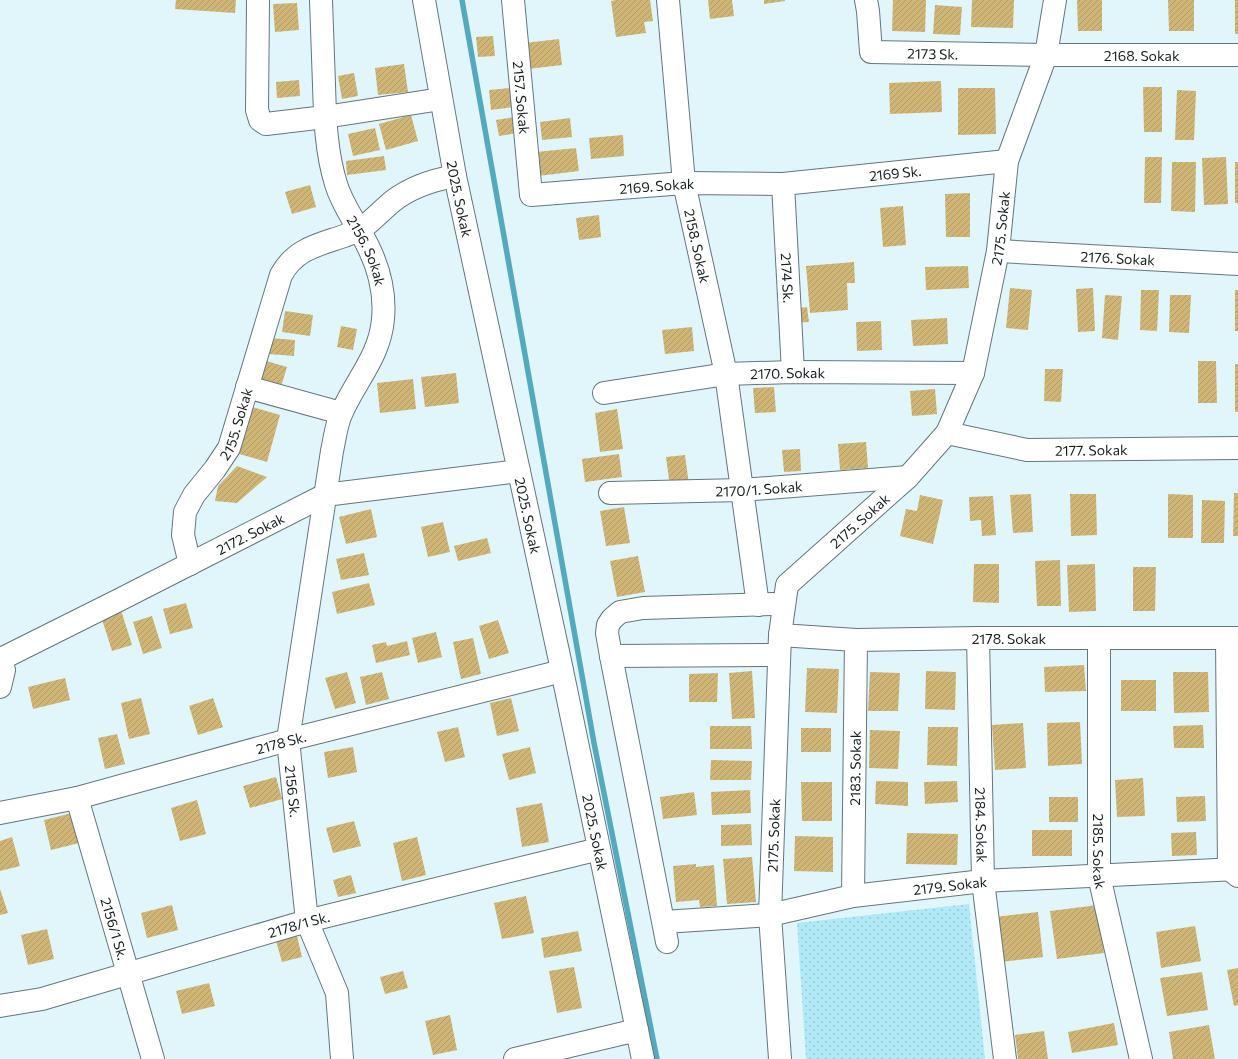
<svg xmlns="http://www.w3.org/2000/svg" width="1238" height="1059" font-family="Commissioner,sans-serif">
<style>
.park{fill:url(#park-dots)}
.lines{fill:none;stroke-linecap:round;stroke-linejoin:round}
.stream{stroke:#54aabd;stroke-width:5.5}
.building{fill:url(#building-hatch)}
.minor-casing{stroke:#64767b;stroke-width:24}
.minor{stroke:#fff;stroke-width:22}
.labels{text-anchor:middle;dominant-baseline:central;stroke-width:3.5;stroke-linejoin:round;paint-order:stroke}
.street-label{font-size:14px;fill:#151d1e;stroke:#e1f6fb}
</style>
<defs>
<pattern id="park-dots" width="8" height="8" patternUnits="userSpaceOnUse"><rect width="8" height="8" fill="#b1e9f6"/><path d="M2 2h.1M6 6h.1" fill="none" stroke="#97c7d2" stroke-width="1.8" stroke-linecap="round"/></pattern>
<pattern id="building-hatch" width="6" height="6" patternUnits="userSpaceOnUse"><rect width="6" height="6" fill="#cfb677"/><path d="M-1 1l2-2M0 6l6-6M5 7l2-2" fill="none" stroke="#b19c66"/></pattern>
</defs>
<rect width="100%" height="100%" fill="#e1f6fb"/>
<!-- park -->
<polygon class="park" points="969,904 985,1059 806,1059 797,923"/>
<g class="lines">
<!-- stream -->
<polyline class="stream" points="462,0 594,743 657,1059"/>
</g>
<!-- building -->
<g class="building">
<polygon points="176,0 236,0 235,13 175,9"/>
<polygon points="616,0 650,0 653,21 644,22 646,33 616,37 611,1"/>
<polygon points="708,0 732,0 734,16 710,19"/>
<polygon points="764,0 785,0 785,1 764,4"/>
<polygon points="893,0 926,0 925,32 892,31"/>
<polygon points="972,0 1014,0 1013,28 971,27"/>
<polygon points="1077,0 1102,0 1102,31 1078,31"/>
<polygon points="1168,0 1194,0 1194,31 1169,31"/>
<rect x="1235" y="0" width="3" height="34"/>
<polygon points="297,3 299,30 275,32 273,4"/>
<polygon points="935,5 962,7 960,35 933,34"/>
<polygon points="493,36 495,56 478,57 476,37"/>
<polygon points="559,39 562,65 528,69 525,43"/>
<polygon points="404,64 408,92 378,95 375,68"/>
<polygon points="354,73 358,96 342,99 338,76"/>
<polygon points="299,80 300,96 277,98 276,82"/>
<polygon points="941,81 942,112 890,114 889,83"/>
<polygon points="1143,87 1162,87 1162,132 1144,132"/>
<polygon points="511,88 513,107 491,110 489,90"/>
<polygon points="958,88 995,88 996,134 958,135"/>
<polygon points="1177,90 1196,91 1194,140 1175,140"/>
<polygon points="411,115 418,141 386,150 379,124"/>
<polygon points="515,117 518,133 499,136 496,120"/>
<polygon points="570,118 572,137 542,140 540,122"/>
<polygon points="375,128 380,150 353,156 348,134"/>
<polygon points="623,135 624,156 591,159 589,138"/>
<polygon points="576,148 579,171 538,176 536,152"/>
<polygon points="384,156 386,170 347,175 346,161"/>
<polygon points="1145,157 1162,157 1161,203 1144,203"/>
<polygon points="1226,157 1228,204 1204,205 1202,158"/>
<polygon points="1172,162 1196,162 1195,212 1171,211"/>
<rect x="1235" y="162" width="3" height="41"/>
<polygon points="310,185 316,207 292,214 285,192"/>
<polygon points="970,193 970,237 946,237 945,194"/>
<polygon points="903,206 906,245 883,247 880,208"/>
<polygon points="599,215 601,237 579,240 576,218"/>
<polygon points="854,262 855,283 847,283 848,310 810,313 806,266"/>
<polygon points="968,266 969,288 926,290 925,267"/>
<polygon points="1010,288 1032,290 1028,330 1006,328"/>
<polygon points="1093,288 1095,331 1078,332 1076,289"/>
<polygon points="1141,290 1159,290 1157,331 1140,330"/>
<rect x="1235" y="290" width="3" height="41"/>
<polygon points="1105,295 1122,296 1118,340 1102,338"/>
<polygon points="1170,295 1191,295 1189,333 1169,332"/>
<polygon points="807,307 809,322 794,323 793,309"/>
<polygon points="285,311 313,315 310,336 282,332"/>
<polygon points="947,318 948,344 913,346 911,320"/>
<polygon points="881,321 882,350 857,351 856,322"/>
<polygon points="341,326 357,329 353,350 337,347"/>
<polygon points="692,327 694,351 665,354 662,330"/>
<polygon points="269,338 295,340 294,356 269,354"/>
<polygon points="263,360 287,367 280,390 256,383"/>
<polygon points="1198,361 1216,361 1217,403 1198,403"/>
<rect x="1235" y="364" width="3" height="48"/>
<polygon points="1045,369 1063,369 1061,402 1044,401"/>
<polygon points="456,373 459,403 425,407 421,377"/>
<polygon points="413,379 416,409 380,413 377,383"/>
<polygon points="774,387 776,412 755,413 753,388"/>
<polygon points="935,389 937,414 912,416 910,391"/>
<polygon points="252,407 280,415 267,462 239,454"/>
<polygon points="617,409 623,449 600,452 595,413"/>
<polygon points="866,442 868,468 840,470 838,444"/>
<polygon points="800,449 801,471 784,472 782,450"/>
<polygon points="619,454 622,477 585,482 582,459"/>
<polygon points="685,455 689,485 670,487 666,457"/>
<polygon points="237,466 267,477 237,503 215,501 218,486"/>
<polygon points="1234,493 1238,493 1238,536 1233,536"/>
<polygon points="1031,494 1033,532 1013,533 1010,495"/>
<polygon points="1070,494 1096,494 1097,535 1071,536"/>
<polygon points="1168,494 1193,495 1193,538 1168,538"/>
<polygon points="920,495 943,500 933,544 900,536 906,509 917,511"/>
<polygon points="993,496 996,535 982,536 981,520 970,521 969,497"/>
<polygon points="1202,500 1225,501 1224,543 1201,543"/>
<polygon points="624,507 630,543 606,546 600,511"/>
<polygon points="371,509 377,537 346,544 339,517"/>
<polygon points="443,522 450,552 428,557 421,527"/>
<polygon points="487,538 491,553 458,561 454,546"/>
<polygon points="364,553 369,575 341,580 336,559"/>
<polygon points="638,556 645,592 617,597 610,561"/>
<polygon points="1060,560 1061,606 1037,606 1035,561"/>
<polygon points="974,564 999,564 999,603 973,602"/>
<polygon points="1095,564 1096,611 1069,612 1067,565"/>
<polygon points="1133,567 1156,567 1155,611 1133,611"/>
<polygon points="369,583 375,605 337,614 332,592"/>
<polygon points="186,603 193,628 170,634 163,609"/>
<polygon points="121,610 132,645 112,651 101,616"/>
<polygon points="152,616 162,648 143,654 133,622"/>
<polygon points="498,620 509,653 489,659 479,626"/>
<polygon points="436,632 442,657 418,663 412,638"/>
<polygon points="473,638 481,674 461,679 453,642"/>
<polygon points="407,641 410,655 376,663 372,645 386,642 387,646"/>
<polygon points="1084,665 1086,691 1045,692 1044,667"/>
<polygon points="807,668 839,669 837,713 805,712"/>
<polygon points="752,671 755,718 732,719 729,673"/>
<polygon points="926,671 956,672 955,710 925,709"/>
<polygon points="347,672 356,703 335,709 325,678"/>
<polygon points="382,672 389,699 366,705 360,677"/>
<polygon points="870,672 900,673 898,711 868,711"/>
<polygon points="1173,672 1208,672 1209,712 1174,713"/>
<polygon points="718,673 717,702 689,702 689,674"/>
<polygon points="65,678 70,700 33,709 28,687"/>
<rect x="1121" y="680" width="35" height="31"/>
<polygon points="141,698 150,734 129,739 121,703"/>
<polygon points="213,698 223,727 198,735 189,706"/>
<polygon points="511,698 519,731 497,736 490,703"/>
<polygon points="1080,722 1082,764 1048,766 1047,723"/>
<polygon points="1023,723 1026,768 995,770 992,725"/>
<polygon points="1203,725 1204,748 1174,748 1173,726"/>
<polygon points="710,726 751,726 752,749 710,749"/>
<polygon points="458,727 465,757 445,762 437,732"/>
<polygon points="928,727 958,727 957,766 927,765"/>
<rect x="801" y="728" width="30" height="24"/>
<polygon points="870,730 900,731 898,769 869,768"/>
<polygon points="117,734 125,764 105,769 98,738"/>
<polygon points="353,747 357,772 328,778 324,752"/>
<polygon points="530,747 536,773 509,780 502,754"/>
<polygon points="711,760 752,761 751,780 710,780"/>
<polygon points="276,777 282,799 250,808 243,786"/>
<polygon points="1143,778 1145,816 1117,817 1115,780"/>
<polygon points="876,781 908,782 908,806 875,804"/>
<polygon points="957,781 958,802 925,804 924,782"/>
<polygon points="801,782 832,782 832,821 802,821"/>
<polygon points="750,790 751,813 712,815 711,792"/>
<polygon points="694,792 697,815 663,819 660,797"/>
<polygon points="1205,796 1206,821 1177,822 1176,797"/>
<rect x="1049" y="797" width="29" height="25"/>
<polygon points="197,800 206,834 180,841 171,808"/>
<polygon points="542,803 549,842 522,847 516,808"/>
<polygon points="72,813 79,843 51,850 44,820"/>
<polygon points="354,821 361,846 333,853 326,828"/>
<polygon points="751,824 752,845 721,846 721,825"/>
<rect x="1032" y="830" width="40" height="26"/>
<polygon points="1196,832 1197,855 1172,856 1171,833"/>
<polygon points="907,833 958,834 957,865 906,864"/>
<polygon points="795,836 833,837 833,872 794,871"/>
<polygon points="12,837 20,866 0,871 0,841"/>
<polygon points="417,837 426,875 402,881 393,843"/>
<polygon points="752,857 756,902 727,904 723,859"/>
<polygon points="696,864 696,867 714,865 717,906 700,907 699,900 676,902 673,866"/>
<polygon points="351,875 356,893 338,897 333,880"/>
<polygon points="0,889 8,913 0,915"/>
<polygon points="526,896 534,933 502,939 494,903"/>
<polygon points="172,905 178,930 147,938 141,913"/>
<polygon points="1098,905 1104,953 1057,959 1050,911"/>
<polygon points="1038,912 1043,957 1001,962 995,917"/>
<polygon points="1195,926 1201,961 1161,968 1156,932"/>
<polygon points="47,929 54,959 28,965 21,935"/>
<polygon points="578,931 582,951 544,958 541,938"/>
<polygon points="297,936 302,957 282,962 276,941"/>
<polygon points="574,967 582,1008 557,1013 549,971"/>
<polygon points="1238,968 1238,1005 1234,1006 1227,970"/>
<polygon points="403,971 408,988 385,994 380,977"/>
<polygon points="1202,972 1208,1010 1167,1016 1160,978"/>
<polygon points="209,983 215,1006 182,1014 176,991"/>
<polygon points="450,1015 457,1050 433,1055 425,1021"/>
<polygon points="1114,1023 1118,1045 1072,1053 1068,1032"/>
<polygon points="1209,1025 1215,1059 1173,1059 1169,1032"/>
<polygon points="1044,1031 1048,1059 1018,1059 1015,1035"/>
</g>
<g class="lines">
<defs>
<g id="minor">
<polyline points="258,0 257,110 260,120 266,124 325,117 441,99"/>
<path id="s1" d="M321,0C322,28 323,57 324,85C325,118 326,152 336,184C341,201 350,214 359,230C375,256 386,287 383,319C380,356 356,380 342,412C336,424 335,438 332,451L288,740L307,921L337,993L342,1059"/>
<path id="s2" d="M424,0L455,176L559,656L643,1059"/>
<path id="s3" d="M513,0L531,195L684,183L783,184L1007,161"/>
<path id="s4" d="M668,0L684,183L726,374L758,605"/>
<path id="s5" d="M866,0L868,11L871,52L1046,55H1238"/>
<path id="s6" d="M783,184L793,372"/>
<path id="s7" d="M998,251L1238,264"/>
<polyline points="247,387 341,413"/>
<path id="s8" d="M604,393L726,374L793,372L973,373"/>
<path id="s9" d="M947,433L1027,450L1238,448"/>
<path id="s10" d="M610,493L742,490L908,477"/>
<path id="s11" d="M190,564L183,535L185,512L194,495L215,469L229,448L281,275C295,249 318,245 344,236C349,234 356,232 361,229C372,221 382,210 393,201C411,187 433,180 455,176"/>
<path id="s12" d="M780,635L856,640L978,638H1238"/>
<path id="s13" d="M978,638L983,881L1005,1059"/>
<path id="s14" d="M1099,638V876L1141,1059"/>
<polyline points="1227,639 1229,869 1238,876"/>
<polyline points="611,656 779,655"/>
<polyline points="0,658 4,670 0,687"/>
<path id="s15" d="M1,659L121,599L325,495L519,471"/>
<path id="s16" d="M77,798L153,1059"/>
<path id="s17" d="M0,813L77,798L288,740L562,671"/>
<path id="s18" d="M853,896L856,640"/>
<path id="s19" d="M664,922L770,915L853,896L983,881L1238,869"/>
<polyline points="667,942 611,656 607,633 608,625 612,619 620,612 643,608 773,604"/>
<path id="s20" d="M0,1006L42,999L307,921L599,849"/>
<polyline points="515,1059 637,1030"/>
<path id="s21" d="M780,1059L770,915L780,635L787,585L908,477L947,433L973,373L998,251L1007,161L1046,55L1055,0"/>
</g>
</defs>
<!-- minor casing -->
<use href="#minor" class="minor-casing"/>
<!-- minor -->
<use href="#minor" class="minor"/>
</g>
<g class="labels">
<!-- street labels -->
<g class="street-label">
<text stroke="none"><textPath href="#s5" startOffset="114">2173 Sk.</textPath></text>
<text stroke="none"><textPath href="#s5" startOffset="323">2168. Sokak</textPath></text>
<text stroke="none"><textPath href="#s3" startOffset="98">2157. Sokak</textPath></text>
<text stroke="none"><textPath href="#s3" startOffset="561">2169 Sk.</textPath></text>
<text stroke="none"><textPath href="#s3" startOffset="322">2169. Sokak</textPath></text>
<text stroke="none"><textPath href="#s2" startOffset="202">2025. Sokak</textPath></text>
<text stroke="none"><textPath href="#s21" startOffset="909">2175. Sokak</textPath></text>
<text stroke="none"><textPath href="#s4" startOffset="248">2158. Sokak</textPath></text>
<text stroke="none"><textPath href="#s1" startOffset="259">2156. Sokak</textPath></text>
<text stroke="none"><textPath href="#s7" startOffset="120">2176. Sokak</textPath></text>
<text stroke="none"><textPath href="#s6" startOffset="94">2174 Sk.</textPath></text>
<text stroke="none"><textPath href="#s8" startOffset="185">2170. Sokak</textPath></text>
<text stroke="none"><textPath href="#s11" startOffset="156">2155. Sokak</textPath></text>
<text stroke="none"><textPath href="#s9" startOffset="146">2177. Sokak</textPath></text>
<text stroke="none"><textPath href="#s10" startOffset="149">2170/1. Sokak</textPath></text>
<text stroke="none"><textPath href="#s2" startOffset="526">2025. Sokak</textPath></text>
<text stroke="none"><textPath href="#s21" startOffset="572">2175. Sokak</textPath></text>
<text stroke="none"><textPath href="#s15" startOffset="279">2172. Sokak</textPath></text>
<text stroke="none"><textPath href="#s12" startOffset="229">2178. Sokak</textPath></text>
<text stroke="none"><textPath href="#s17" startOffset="290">2178 Sk.</textPath></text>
<text stroke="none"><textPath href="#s18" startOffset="128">2183. Sokak</textPath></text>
<text stroke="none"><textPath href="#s1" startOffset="817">2156 Sk.</textPath></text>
<text stroke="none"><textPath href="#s13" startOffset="187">2184. Sokak</textPath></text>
<text stroke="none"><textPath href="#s2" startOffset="850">2025. Sokak</textPath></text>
<text stroke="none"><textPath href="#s21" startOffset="224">2175. Sokak</textPath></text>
<text stroke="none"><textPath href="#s14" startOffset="213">2185. Sokak</textPath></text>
<text stroke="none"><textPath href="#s19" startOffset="289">2179. Sokak</textPath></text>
<text stroke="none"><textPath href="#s20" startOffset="310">2178/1 Sk.</textPath></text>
<text stroke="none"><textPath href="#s16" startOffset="136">2156/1 Sk.</textPath></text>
</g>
</g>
</svg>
